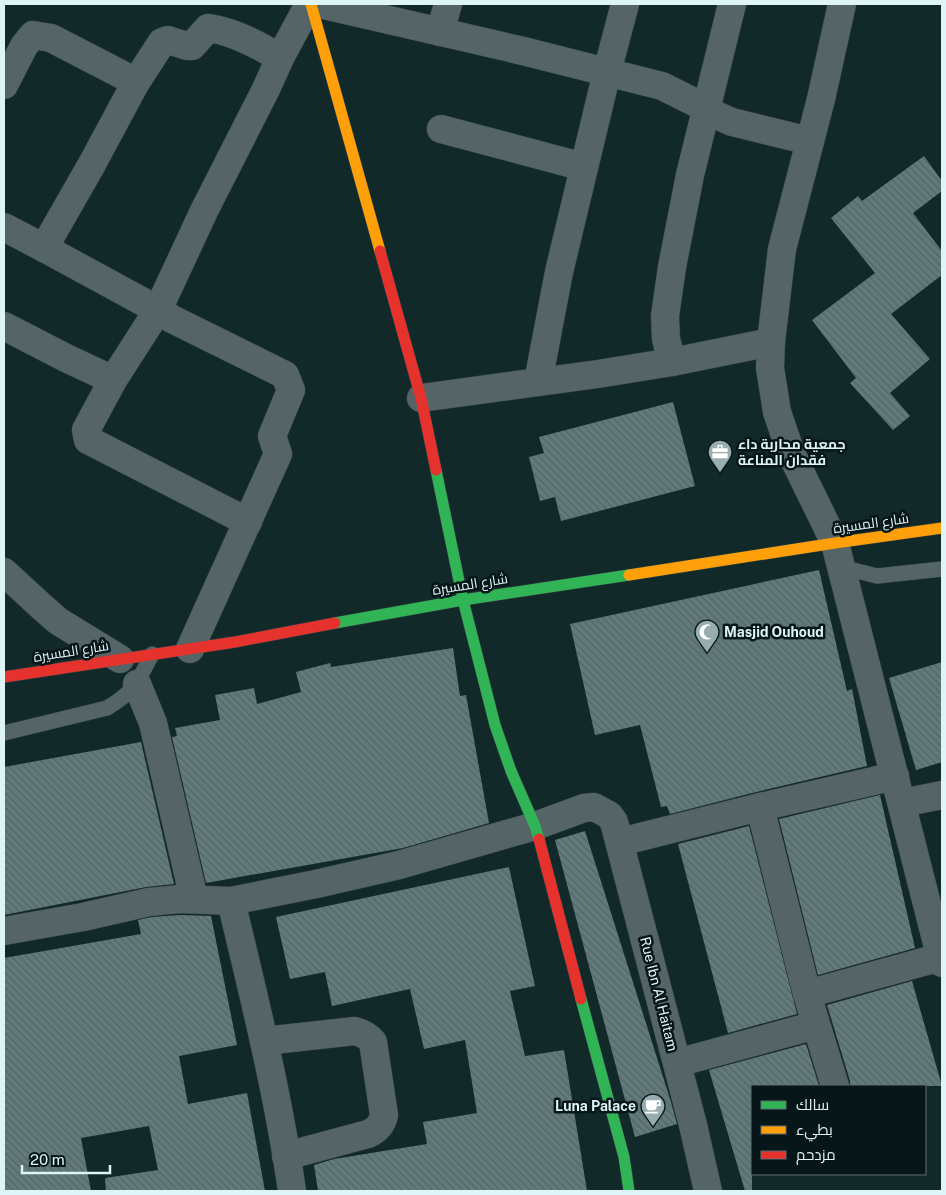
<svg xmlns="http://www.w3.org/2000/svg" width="946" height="1195" font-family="'Public Sans',Cairo,sans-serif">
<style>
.building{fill:url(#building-back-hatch)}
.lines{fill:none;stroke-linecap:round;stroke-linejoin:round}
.lane-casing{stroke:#334344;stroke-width:16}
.street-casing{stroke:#334344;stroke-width:29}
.fast-casing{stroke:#334344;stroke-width:12}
.slow-casing{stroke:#334344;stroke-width:12}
.jam-casing{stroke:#334344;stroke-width:12}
.lane{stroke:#556466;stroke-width:15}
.street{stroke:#556466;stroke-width:28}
.fast{stroke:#30b455;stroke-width:11}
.slow{stroke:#ff9f0a;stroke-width:11}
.jam{stroke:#e5322d;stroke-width:11}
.labels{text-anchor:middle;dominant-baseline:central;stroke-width:5;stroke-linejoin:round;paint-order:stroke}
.poi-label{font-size:14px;font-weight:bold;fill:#dff4f6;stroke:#071618;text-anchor:start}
.street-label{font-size:14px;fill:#dff4f6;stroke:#071618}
</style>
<defs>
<pattern id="building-back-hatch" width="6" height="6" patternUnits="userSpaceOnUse" patternTransform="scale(1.25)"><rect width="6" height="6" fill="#627a7c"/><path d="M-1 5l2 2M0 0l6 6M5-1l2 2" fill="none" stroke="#546466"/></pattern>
</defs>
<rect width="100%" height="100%" fill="#12292a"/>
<!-- building -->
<g class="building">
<polygon points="924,156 942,181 942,191 913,213 942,251 942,275 891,314 930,359 890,393 910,416 893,430 850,383 856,378 812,320 875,273 831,218 858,196 862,201"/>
<polygon points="673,402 695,486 561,521 555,497 540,501 529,457 544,453 539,437"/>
<polygon points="819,570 847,691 852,689 867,766 756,792 670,814 667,806 661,807 640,725 595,735 570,624"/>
<polygon points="453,648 460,696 466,695 489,823 403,848 206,883 172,737 177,736 175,728 220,720 215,695 254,688 257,704 301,692 296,672 330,663 331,667"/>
<polygon points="942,662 942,762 916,770 889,678"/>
<polygon points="141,742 174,884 146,887 4,915 4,767"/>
<polygon points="880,795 915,948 818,975 779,819"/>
<polygon points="749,826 797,1014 728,1033 678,844"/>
<polygon points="585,831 671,1102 677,1124 635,1137 555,840"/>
<polygon points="509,867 535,986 510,991 525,1056 564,1050 587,1191 318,1191 314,1165 334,1159 427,1144 423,1122 477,1113 465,1040 424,1049 410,989 332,1006 325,972 290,979 276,917"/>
<polygon points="180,915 211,916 237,1045 179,1056 188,1104 247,1093 265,1191 106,1191 105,1178 158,1170 149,1126 81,1138 91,1191 4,1191 4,958 141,934 138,920 152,917"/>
<polygon points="912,981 942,1086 850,1086 850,1081 827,1005"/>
<polygon points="806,1044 819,1086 752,1086 752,1191 745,1191 709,1070"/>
</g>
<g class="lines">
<defs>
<g id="lane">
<polyline points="841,567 877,576 942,569"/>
<path d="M4,733L107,708C134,692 138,682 152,654"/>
</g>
<g id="street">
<polyline points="320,4 523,51 662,86 706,108 716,115 732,122 810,141"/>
<polyline points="842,4 821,99 782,249 771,342 770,368 777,412 791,453 835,543 942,963"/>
<polyline points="440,32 448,4"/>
<path d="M4,85L24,46L33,35L51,38L136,82L162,42L168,40L187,46H192L208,28C232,31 259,45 280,58L309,4"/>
<polyline points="441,129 584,167"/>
<polyline points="4,227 44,248 92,164 136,82"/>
<polyline points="4,326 66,358 113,380 158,310 44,248"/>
<polyline points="672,362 666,339 665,316 672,267 690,175 732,4"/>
<polyline points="113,380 86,430 88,440 248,522"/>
<polyline points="538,382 559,272 607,72 625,4"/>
<polyline points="421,398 598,374 672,362 771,342"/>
<polyline points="4,572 41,606 58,621 120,659"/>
<polyline points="190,649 278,454 272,436 291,390 285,375 172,319 158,310 204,211 266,89 280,58"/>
<polyline points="137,684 153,723 194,899"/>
<polyline points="902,803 942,795"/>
<polyline points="760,807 895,776"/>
<polyline points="620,842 760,807 807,994 835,1086"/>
<path d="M231,901C254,997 278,1093 292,1191"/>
<polyline points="4,931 83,917 149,902 180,899 231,901 316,884 399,865 535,826 584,808 594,807 609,815 614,822 693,1125 708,1191"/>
<polyline points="807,994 941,957"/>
<path d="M264,1041L355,1031C363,1033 368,1036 373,1042L384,1115C382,1125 377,1130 368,1134L286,1156"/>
<polyline points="677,1063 816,1025"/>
</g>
<g id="fast">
<polyline points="436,470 463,600 495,725 511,771 535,826 539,839"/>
<polyline points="335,623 463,600 629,575"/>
<polyline points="581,999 624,1157 629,1191"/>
</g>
<g id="slow">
<polyline points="311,4 380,251"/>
<polyline points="629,575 835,543 942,528"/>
</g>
<g id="jam">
<polyline points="380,251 421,398 436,470"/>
<polyline points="4,677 235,642 335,623"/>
<polyline points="539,839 581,999"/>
</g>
</defs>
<!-- lane casing -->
<use href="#lane" class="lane-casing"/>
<!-- street casing -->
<use href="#street" class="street-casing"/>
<!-- fast casing -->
<use href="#fast" class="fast-casing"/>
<!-- slow casing -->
<use href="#slow" class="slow-casing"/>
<!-- jam casing -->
<use href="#jam" class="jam-casing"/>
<!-- lane -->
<use href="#lane" class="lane"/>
<!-- street -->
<use href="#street" class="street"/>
<!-- fast -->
<use href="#fast" class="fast"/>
<!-- slow -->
<use href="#slow" class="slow"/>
<!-- jam -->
<use href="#jam" class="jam"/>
</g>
<!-- icons -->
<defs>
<symbol id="office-pin" viewBox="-11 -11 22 30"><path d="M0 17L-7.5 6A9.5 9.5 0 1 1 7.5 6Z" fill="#97adaf" stroke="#071618"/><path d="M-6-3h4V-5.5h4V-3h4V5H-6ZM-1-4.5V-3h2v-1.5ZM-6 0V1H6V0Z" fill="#fff"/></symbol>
<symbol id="mosque-pin" viewBox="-11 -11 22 30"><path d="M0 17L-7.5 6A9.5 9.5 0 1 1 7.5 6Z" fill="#97adaf" stroke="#071618"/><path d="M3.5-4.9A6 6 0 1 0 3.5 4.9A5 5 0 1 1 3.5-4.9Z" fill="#fff"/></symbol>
<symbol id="cafe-pin" viewBox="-11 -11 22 30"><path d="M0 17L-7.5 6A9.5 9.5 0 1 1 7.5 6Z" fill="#97adaf" stroke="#071618"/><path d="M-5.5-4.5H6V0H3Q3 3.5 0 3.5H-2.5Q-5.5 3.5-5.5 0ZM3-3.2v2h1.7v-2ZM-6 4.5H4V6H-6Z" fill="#fff"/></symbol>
</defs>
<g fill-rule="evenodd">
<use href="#office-pin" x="706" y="438" width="28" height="38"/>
<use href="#mosque-pin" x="693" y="618" width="28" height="38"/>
<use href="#cafe-pin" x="639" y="1092" width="28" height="38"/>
</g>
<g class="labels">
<!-- poi labels -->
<g class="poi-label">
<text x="738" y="444">جمعية محاربة داء<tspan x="738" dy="16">فقدان المناعة</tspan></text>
<text x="724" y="632">Masjid Ouhoud</text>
<text x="636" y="1106" text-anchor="end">Luna Palace</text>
</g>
<!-- street labels -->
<g class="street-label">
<text transform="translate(871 523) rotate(-8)">شارع المسيرة</text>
<text transform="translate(470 584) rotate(-9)">شارع المسيرة</text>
<text transform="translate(71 651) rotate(-9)">شارع المسيرة</text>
<text transform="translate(659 994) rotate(76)">Rue Ibn Al Haitam</text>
</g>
</g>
<!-- border -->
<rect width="946" height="1195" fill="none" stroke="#dff4f6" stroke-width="10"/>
<!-- legend -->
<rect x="751" y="1085" width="175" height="90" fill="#071618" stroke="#5d6f71"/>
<rect x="761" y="1101" width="25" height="8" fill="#30b455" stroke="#5d6f71"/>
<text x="796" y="1110" font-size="15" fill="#dff4f6">سالك</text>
<rect x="761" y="1126" width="25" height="8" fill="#ff9f0a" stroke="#5d6f71"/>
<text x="796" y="1135" font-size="15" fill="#dff4f6">بطيء</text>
<rect x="761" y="1151" width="25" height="8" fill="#e5322d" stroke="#5d6f71"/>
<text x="796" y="1160" font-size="15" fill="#dff4f6">مزدحم</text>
<!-- scale -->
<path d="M22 1165v8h88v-8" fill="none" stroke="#dff4f6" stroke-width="2.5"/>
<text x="30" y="1165" font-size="15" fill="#dff4f6" stroke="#071618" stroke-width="4" paint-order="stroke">20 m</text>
</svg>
